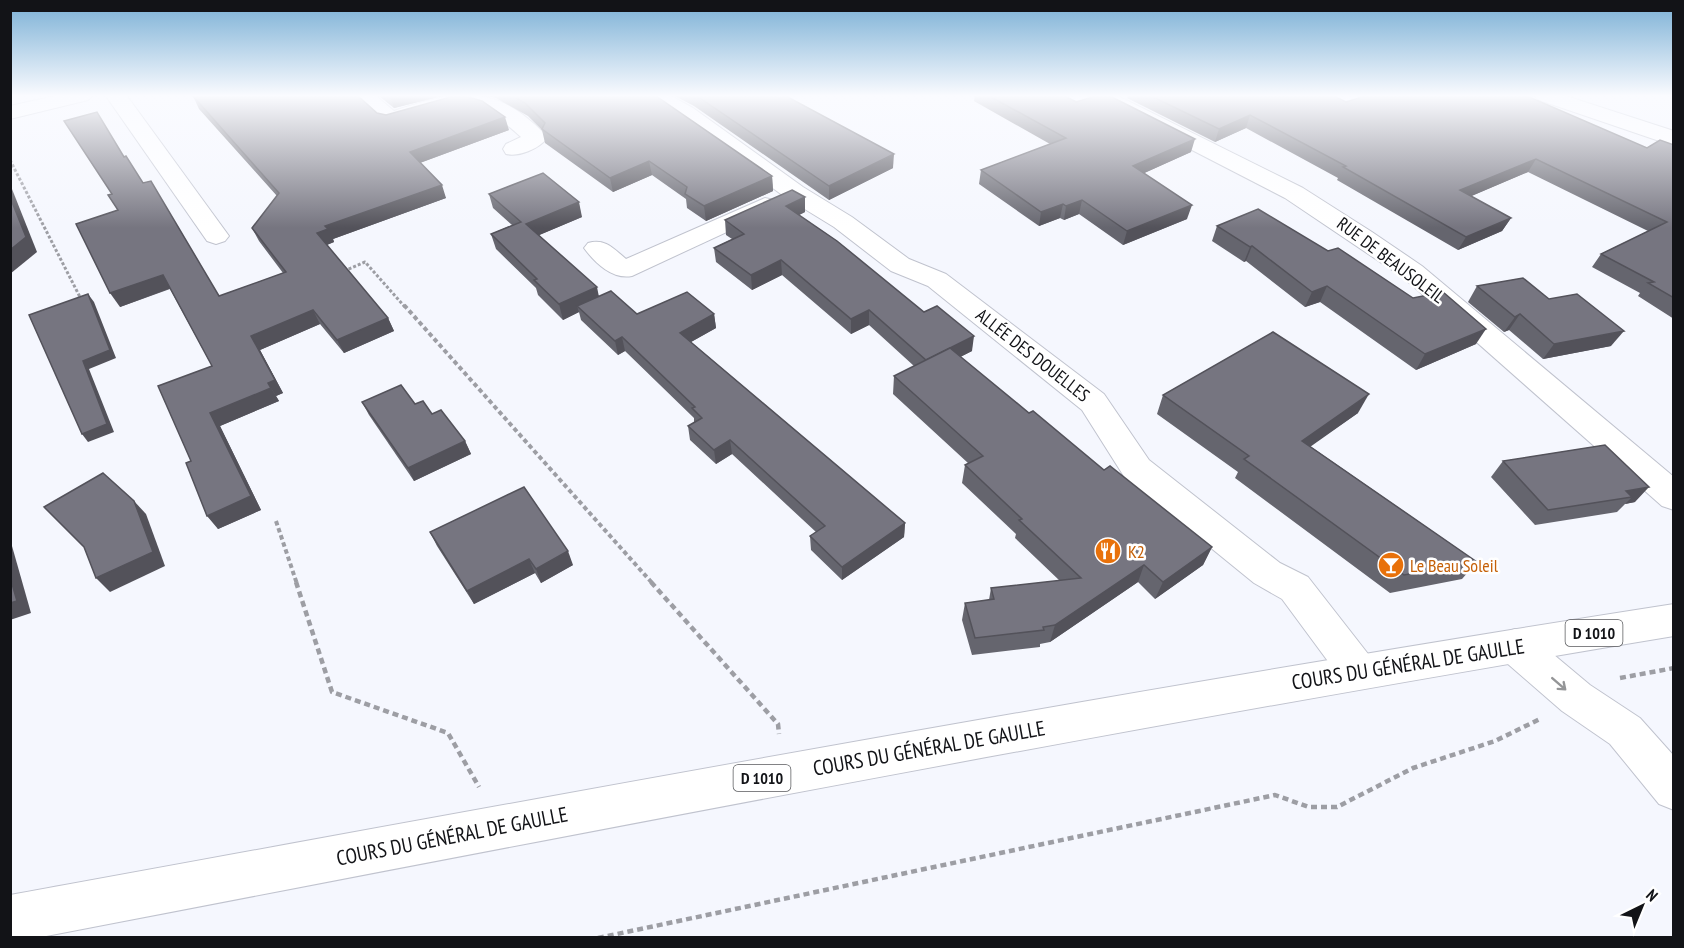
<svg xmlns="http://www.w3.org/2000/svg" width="1684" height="948" font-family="'PT Sans Narrow',sans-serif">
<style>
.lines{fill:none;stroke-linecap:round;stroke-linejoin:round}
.minor-casing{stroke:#c0c3ce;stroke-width:2}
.major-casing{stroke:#c0c3ce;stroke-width:2}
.path-far2{stroke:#9d9ea4;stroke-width:3;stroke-dasharray:3 2;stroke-linecap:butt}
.path-far1{stroke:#9d9ea4;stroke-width:4;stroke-dasharray:4.5 3;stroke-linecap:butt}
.path{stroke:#9d9ea4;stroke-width:4.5;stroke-dasharray:6 4;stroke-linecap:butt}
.minor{fill:#fff;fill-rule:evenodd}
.major{fill:#fff;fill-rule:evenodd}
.wall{fill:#65656e}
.shaded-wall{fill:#53525a}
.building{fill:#767580;stroke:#53525a;stroke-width:1.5}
.oneway{stroke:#949597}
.labels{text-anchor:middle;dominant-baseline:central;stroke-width:5;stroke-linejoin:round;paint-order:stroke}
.shield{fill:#fff;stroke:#595a5d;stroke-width:1.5}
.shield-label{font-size:16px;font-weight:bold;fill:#121317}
.street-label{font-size:18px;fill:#121317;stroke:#fff}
.food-label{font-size:18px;fill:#c56008;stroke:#fff;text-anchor:start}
.near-street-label{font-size:21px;fill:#121317;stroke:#fff}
</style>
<rect width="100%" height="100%" fill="#f5f7fe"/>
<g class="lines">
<defs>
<g id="minor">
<polygon points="55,96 92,96 88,100 10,119 10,106"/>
<polygon points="106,96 127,96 229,236 225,241 216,244 207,241"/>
<path d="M353,96H376L394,111C441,95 486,83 527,118C534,124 542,130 547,138C539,149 519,157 506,154L503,149L506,144L521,137C467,87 451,110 390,126L382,124Z"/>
<polygon points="646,96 671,96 693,108 803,187 852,217 909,259 946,274 1104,394 1149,460 1280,563 1308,577 1372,659 1378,671 1372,683 1358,688 1344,683 1282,599 1254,583 1125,478 1082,410 928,286 891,271 834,227 785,197 677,118 649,100"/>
<polygon points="1091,96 1118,96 1303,188 1372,232 1422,266 1674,477 1674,510 1662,506 1404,278 1285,198 1095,100"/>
<polygon points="1535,96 1566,96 1674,131 1674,146 1539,100"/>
<path d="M765,198L774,200L777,205L774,210L632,276C613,280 595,263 584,248L588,243C605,238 613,248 626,259Z"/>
<polygon points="1515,629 1529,634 1590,685 1640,718 1674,756 1674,810 1659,804 1610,744 1562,711 1501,658 1496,646 1501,634"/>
</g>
<path id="major" d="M1674,604V636C1126,727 581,833 36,938H10V895C564,794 1117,691 1674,604Z"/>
</defs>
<!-- minor casing -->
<use href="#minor" class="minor-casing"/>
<!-- major casing -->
<use href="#major" class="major-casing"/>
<!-- path-far2 -->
<g class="path-far2">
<polyline points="10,160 82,301"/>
<polyline points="344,271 365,262 405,307"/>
</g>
<!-- path-far1 -->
<g class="path-far1">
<polyline points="404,305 653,584"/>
<polyline points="276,521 297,584"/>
</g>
<!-- path -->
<g class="path">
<polyline points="296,582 332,692 448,733 479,787"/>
<polyline points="651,582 778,724 779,734"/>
<polyline points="1620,678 1674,668"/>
<polyline points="598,938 1275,795 1309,807 1337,807 1413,768 1495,741 1540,719"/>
</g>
<!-- minor -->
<use href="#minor" class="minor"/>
<!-- major -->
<use href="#major" class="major"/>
</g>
<!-- wall -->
<g class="wall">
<polygon points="193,96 377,113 386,115 509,130 420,163 446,198 333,239 334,242 327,245 388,318 394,331 344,353 320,324 260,350 283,393 276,396 279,401 220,426 261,510 218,529 191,461 212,366 170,289 120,307 118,210 112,194 124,157 219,296 283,273 259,241 252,228 277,196 199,109"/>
<polygon points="379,96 442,96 394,108"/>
<polygon points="487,96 656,96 772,176 773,191 706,221 687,208 686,199 652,175 613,192 545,143 542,130 528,116 496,98"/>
<polygon points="675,96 776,96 893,168 829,200 694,106"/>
<polygon points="975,96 1065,96 1191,152 1144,173 1187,219 1123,245 1079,214 1064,220 1060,218 1039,226 979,184 981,170 1050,144 974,101"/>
<polygon points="1128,96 1276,96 1346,102 1647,148 1674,145 1674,319 1638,296 1640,293 1592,267 1601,254 1648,231 1528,172 1471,196 1511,218 1502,231 1458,250 1337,180 1338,178 1246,128 1215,142 1127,98"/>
<polygon points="489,194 582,217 539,235 599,296 637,314 714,314 716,328 691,342 905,523 904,537 842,580 811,550 810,536 816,532 732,454 716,464 690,440 688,426 694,422 694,418 625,351 618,355 581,320 579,312 563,320 538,295 536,288 496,249 491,234 512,225 493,208"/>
<polygon points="805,212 799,215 972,351 960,357 1029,413 1104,470 1212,547 1203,565 1155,599 1138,582 1050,642 1040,644 1040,647 972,655 962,620 965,603 989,600 991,588 1060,581 1015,538 1016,534 962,483 965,465 968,463 893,394 894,376 914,366 869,325 851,334 782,275 752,290 716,262 714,248 732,239 726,235 725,220"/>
<polygon points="1217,226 1476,344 1416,370 1320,302 1305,307 1246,261 1244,262 1212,241"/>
<polygon points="1477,286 1549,299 1611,346 1543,359 1509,330 1504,332 1468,302"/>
<polygon points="1163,395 1358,413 1310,446 1477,562 1462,579 1390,593 1235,478 1238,472 1157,414"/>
<polygon points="362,402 415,404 432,414 465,441 471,454 414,481 369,415"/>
<polygon points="1605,445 1635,502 1625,504 1617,512 1535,525 1491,477 1503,461"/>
<polygon points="430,532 573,565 541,583 535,573 474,604 437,546"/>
</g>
<!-- shaded-wall -->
<g class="shaded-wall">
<polygon points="390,96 442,96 394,108"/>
<polygon points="1250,115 1246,128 1215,142 1219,129"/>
<polygon points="505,117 509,130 414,165 410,152"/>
<polygon points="1195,139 1191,152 1129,180 1133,166"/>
<polygon points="894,154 893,168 829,200 829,186"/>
<polygon points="1536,159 1528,172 1453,204 1460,190"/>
<polygon points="649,161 652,175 613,192 610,178"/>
<polygon points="772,176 773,191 706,221 704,206"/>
<polygon points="10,184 37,252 10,274"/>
<polygon points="442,185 446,198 333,239 334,242 324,246 317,233 325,226"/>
<polygon points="805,197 805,212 787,221 786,206"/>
<polygon points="1082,200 1079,214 1064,220 1066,206"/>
<polygon points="579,202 582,217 530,239 526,224"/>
<polygon points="1063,204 1060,218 1039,226 1041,212"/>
<polygon points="1192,205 1187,219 1123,245 1127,231"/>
<polygon points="1511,218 1502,231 1458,250 1466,237"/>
<polygon points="1252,246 1246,261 1244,262 1250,247"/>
<polygon points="781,260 782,275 752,290 751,275"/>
<polygon points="163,275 171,288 120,307 110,293"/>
<polygon points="1327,286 1320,302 1305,307 1312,292"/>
<polygon points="597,287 600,302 577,306 579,312 563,320 559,304"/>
<polygon points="88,294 94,302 116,358 89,369 114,432 88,442 82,434 83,361"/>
<polygon points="313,310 320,324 260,350 283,393 276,396 268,383 251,336"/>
<polygon points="869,310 869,325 851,334 851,319"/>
<polygon points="714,314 716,328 682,347 680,333"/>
<polygon points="1520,314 1509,330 1504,332 1515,317"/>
<polygon points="388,318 394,331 344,353 337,340"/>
<polygon points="1486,329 1476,344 1416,370 1425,354"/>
<polygon points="1624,331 1611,346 1543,359 1554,344"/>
<polygon points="974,336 972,351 925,375 926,360"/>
<polygon points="622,337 625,351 618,355 615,341"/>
<polygon points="271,388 279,401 220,426 261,510 218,529 207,516 210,413"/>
<polygon points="1369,394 1358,413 1293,459 1302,441"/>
<polygon points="730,440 732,454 716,464 714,450"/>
<polygon points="465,441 471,454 414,481 408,468"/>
<polygon points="1649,487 1635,502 1625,504 1632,497 1626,491"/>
<polygon points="134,501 146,514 165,566 110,592 96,578"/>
<polygon points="905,523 904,537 842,580 842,567"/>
<polygon points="10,539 31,613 10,620"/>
<polygon points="1212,547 1203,565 1155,599 1163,582"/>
<polygon points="568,551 573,565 541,583 536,569"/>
<polygon points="529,559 535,573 474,604 467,591"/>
<polygon points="1144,565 1138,582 1050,642 1055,625"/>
</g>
<!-- building -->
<g class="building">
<polygon points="193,96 358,96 377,113 386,115 454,96 468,97 482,101 505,117 410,152 442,185 325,226 328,229 317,233 388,318 337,340 313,310 251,336 275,380 268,383 271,388 210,413 251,496 207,516 186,463 191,461 158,386 212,366 163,275 110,293 76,224 118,210 108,195 112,194 64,121 97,112 124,157 126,156 143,183 151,181 219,296 286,272 252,228 279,193"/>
<polygon points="513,96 656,96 772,176 704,206 685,194 687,187 649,161 610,178 542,129 545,123 525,103"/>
<polygon points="697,96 776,96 779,98 786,96 894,154 829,186"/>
<polygon points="989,96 1065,96 1076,102 1096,96 1110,96 1195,139 1133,166 1192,205 1127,231 1082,200 1066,206 1063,204 1041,212 981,170 1066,138"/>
<polygon points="1151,96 1334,96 1346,102 1365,96 1527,96 1647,148 1660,140 1674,145 1674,298 1648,283 1654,282 1601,254 1667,222 1536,159 1460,190 1511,218 1466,237 1343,167 1346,166 1250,115 1219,129"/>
<polygon points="543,173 579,202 526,224 597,287 559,304 534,280 537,279 491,234 521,222 489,194"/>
<polygon points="792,190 805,197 786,206 837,241 924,312 937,306 974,336 926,360 869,310 851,319 781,260 751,275 714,248 744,234 725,220"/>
<polygon points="10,197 26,237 10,250"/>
<polygon points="1258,209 1328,251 1338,248 1413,298 1443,292 1486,329 1425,354 1327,286 1312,292 1252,246 1250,247 1217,226"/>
<polygon points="1523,278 1549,299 1577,294 1624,331 1554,344 1520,314 1515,317 1477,286"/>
<polygon points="611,291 637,314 687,292 714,314 680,333 905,523 842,567 810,536 825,526 730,440 714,450 688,426 702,418 692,408 695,407 622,337 615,341 577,306"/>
<polygon points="88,294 110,350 83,361 107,424 82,434 29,315"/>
<polygon points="1273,332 1369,394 1302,441 1477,562 1404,575 1244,459 1249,456 1163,395"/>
<polygon points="950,348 1029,413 1033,411 1104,470 1110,466 1212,547 1163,582 1144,565 1055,625 1043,627 1044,630 975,638 965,603 994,599 991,588 1081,578 1019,520 1022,519 965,465 983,456 894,376"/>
<polygon points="401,385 415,404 423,401 432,414 441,410 465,441 408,468 362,402"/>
<polygon points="1605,445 1649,487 1626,491 1632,497 1548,510 1503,461"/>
<polygon points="103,473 134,501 153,552 96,578 84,547 44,507"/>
<polygon points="524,487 568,551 536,569 529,559 467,591 430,532"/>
<polygon points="10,577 17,601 10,603"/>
</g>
<!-- one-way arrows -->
<defs><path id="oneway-shaft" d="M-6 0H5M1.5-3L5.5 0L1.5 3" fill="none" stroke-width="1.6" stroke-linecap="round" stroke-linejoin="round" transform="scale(1.5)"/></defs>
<use class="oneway" href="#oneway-shaft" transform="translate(1559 684) rotate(41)"/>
<!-- sky -->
<linearGradient id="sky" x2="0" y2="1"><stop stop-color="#79afd5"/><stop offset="0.42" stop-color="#fafbff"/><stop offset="1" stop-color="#fafbff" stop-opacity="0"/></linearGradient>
<rect width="1684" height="228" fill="url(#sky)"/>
<!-- icons -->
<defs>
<symbol id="restaurant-disc" viewBox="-11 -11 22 22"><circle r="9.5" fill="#e8710a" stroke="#fff"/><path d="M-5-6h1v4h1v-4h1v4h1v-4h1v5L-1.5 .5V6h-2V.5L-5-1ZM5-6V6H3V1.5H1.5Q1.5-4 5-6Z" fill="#fff"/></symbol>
<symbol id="bar-disc" viewBox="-11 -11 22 22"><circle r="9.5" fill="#e8710a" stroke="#fff"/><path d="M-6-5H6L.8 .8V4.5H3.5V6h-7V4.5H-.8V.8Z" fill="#fff"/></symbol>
</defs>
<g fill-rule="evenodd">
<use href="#restaurant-disc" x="1093" y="536" width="30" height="30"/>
<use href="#bar-disc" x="1376" y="550" width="30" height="30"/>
</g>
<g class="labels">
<!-- shield labels -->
<g class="shield">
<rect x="1565.5" y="620" width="57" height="26" rx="4.5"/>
<rect x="733.5" y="765" width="57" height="26" rx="4.5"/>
</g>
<g class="shield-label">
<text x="1594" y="633">D 1010</text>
<text x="762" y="778">D 1010</text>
</g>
<!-- street labels -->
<g class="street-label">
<text transform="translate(1391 260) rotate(37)">RUE DE BEAUSOLEIL</text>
<text transform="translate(1033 355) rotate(38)">ALLÉE DES DOUELLES</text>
</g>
<!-- food labels -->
<g class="food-label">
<text x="1128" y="551">K2</text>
<text x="1410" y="565">Le Beau Soleil</text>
</g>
<!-- near-street labels -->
<g class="near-street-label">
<text transform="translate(1408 664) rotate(-9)">COURS DU GÉNÉRAL DE GAULLE</text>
<text transform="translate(929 748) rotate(-10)">COURS DU GÉNÉRAL DE GAULLE</text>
<text transform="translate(452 836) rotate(-11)">COURS DU GÉNÉRAL DE GAULLE</text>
</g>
</g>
<!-- border -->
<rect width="1684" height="948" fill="none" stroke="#121317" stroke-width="24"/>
<!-- north arrow -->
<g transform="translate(1642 906) rotate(43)" stroke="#ffffff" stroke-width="4.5" paint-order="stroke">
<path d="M0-4.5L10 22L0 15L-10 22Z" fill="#121317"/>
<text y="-9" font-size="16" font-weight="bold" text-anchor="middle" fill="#121317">N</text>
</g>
</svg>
